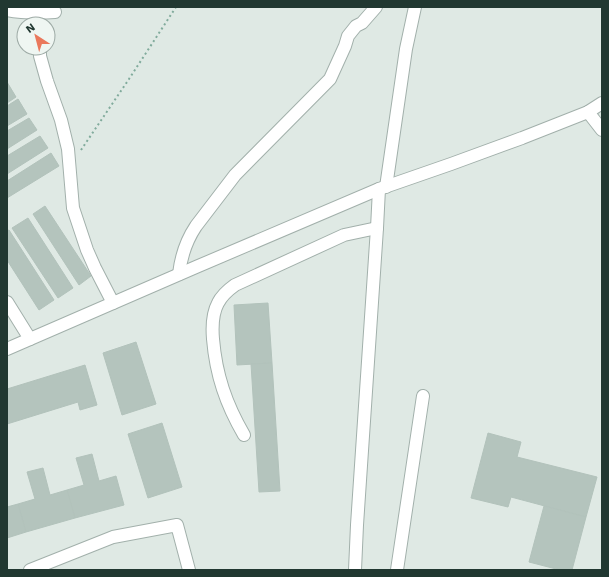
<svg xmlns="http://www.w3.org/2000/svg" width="609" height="577" font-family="'Work Sans',sans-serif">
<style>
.building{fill:#b4c4bd;stroke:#b2c2bb}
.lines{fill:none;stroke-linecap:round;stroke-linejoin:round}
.minor-casing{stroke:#a2b0ab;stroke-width:14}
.path{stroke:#81ab9c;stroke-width:2;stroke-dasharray:2 3;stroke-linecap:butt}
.minor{stroke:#fff;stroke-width:12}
</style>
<rect width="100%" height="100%" fill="#dfe9e4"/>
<!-- building -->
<g class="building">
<polygon points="7,82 16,97 7,103"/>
<polygon points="18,99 27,114 7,126 7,106"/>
<polygon points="29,118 37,130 7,149 7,131"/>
<polygon points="40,136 48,148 7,174 7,156"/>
<polygon points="51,153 59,166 7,198 7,181"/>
<polygon points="45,206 91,276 79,285 33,214"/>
<polygon points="28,218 73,288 58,298 12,228"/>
<polygon points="9,230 54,300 39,310 7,260 7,231"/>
<polygon points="268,303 272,363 237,365 234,305"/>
<polygon points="136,342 156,404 122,415 103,353"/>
<polygon points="272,363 280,491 259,492 251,364"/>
<polygon points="85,365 97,405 80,410 78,402 7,424 7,389"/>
<polygon points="162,423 182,487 148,498 128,434"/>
<polygon points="488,433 521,442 517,457 597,477 586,517 511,497 508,507 471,498"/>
<polygon points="92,454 99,481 116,476 124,505 75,518 67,490 84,485 76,458"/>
<polygon points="43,468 50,495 67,490 75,518 26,532 18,504 35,499 27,472"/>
<polygon points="18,504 26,532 7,538 7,507"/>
<polygon points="544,506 586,517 572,570 560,570 529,562"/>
</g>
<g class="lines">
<defs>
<g id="minor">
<path d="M7,10C23,13 38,13 55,12"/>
<polyline points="40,48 40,56 47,81 61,120 68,149 73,208 87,250 95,268 113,303"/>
<polyline points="588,112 602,130"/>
<polyline points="386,187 406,49 415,7"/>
<path d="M179,274C181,256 186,241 196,226L235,175L330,79L345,46L348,36L356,26L362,23L376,7"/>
<polyline points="7,302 30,339"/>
<polyline points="7,349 196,267 379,189 451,164 522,138 588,112 602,103"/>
<path d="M244,435C226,404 216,375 213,339C212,327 212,314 218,303C222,295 228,290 235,285L344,235L377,228"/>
<polyline points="30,570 113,537 177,525 189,570"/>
<polyline points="355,570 357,525 377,228 379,189"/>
<polyline points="397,570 423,396"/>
</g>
</defs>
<!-- minor casing -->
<use href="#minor" class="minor-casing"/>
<!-- path -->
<polyline class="path" points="81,150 129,79 176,7"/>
<!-- minor -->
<use href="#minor" class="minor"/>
</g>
<!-- border -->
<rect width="609" height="577" fill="none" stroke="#213831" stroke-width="16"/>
<!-- north arrow -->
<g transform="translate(36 36) rotate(324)"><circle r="19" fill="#eff6f2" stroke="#9daaa5"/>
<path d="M0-3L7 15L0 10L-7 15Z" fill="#ea785c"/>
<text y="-6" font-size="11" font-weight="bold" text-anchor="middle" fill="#213831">N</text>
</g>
</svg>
